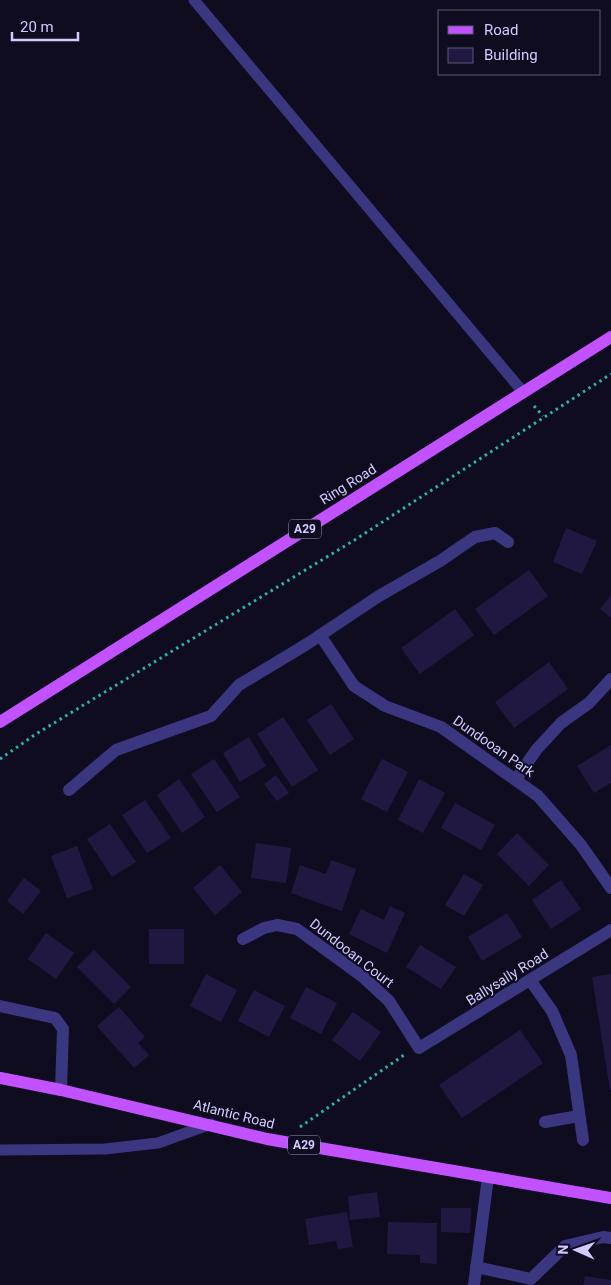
<svg xmlns="http://www.w3.org/2000/svg" width="611" height="1285" font-family="Roboto,sans-serif">
<style>
.building{fill:#211841}
.lines{fill:none;stroke-linecap:round;stroke-linejoin:round}
.path{stroke:#2bb3ae;stroke-width:3;stroke-dasharray:2.5 4;stroke-linecap:butt}
.lane{stroke:#3a3680;stroke-width:11}
.street{stroke:#3a3680;stroke-width:12}
.primary{stroke:#c252ff;stroke-width:12}
.labels{text-anchor:middle;dominant-baseline:central;stroke-width:4;stroke-linejoin:round;paint-order:stroke}
.shield{fill:#100c20;stroke:#9892bc;stroke-width:1}
.shield-label{font-size:12px;font-weight:bold;fill:#d2cbff}
.street-label{font-size:14px;fill:#d2cbff;stroke:#100c20}
</style>
<rect width="100%" height="100%" fill="#100c20"/>
<!-- building -->
<g class="building">
<polygon points="566,528 597,541 582,574 553,562"/>
<polygon points="529,570 548,596 494,635 475,609"/>
<polygon points="611,595 611,618 600,609"/>
<polygon points="455,609 474,635 420,674 401,648"/>
<polygon points="549,662 568,689 514,728 495,702"/>
<polygon points="331,704 354,739 330,755 307,720"/>
<polygon points="283,717 318,770 292,787 257,734"/>
<polygon points="249,737 266,766 240,782 223,753"/>
<polygon points="611,745 611,783 594,793 577,766"/>
<polygon points="214,759 240,797 217,812 191,774"/>
<polygon points="382,759 408,772 387,812 361,799"/>
<polygon points="276,775 289,793 277,801 264,784"/>
<polygon points="179,779 205,817 182,833 157,795"/>
<polygon points="419,779 445,793 423,833 398,820"/>
<polygon points="145,800 171,838 147,853 122,815"/>
<polygon points="455,803 495,825 481,850 441,828"/>
<polygon points="110,824 136,862 112,877 87,839"/>
<polygon points="517,833 549,865 529,886 497,854"/>
<polygon points="256,843 291,848 286,883 251,878"/>
<polygon points="77,846 93,889 67,898 51,856"/>
<polygon points="331,860 356,869 342,911 291,893 300,865 326,874"/>
<polygon points="220,865 242,892 215,915 193,888"/>
<polygon points="464,874 483,885 464,916 445,905"/>
<polygon points="24,878 41,891 23,914 7,901"/>
<polygon points="561,880 581,909 551,929 532,900"/>
<polygon points="390,906 405,913 387,953 349,934 361,909 384,920"/>
<polygon points="507,913 522,937 482,961 468,937"/>
<rect x="149" y="929" width="35" height="35"/>
<polygon points="46,933 74,953 56,979 28,959"/>
<polygon points="420,945 456,967 441,989 406,967"/>
<polygon points="94,950 131,987 114,1004 77,967"/>
<polygon points="206,974 237,990 221,1022 190,1006"/>
<polygon points="611,974 611,1090 610,1090 592,977"/>
<polygon points="306,987 337,1003 321,1034 290,1018"/>
<polygon points="254,990 285,1006 269,1037 238,1021"/>
<polygon points="119,1007 145,1037 138,1043 149,1055 134,1068 97,1026"/>
<polygon points="353,1012 381,1032 360,1061 332,1040"/>
<polygon points="520,1030 543,1063 462,1118 439,1085"/>
<polygon points="377,1192 380,1217 350,1220 348,1196"/>
<polygon points="441,1208 471,1208 470,1233 441,1232"/>
<polygon points="347,1212 353,1247 338,1249 336,1241 309,1245 305,1219"/>
<polygon points="388,1222 437,1223 437,1264 420,1263 420,1255 387,1254"/>
<polygon points="585,1276 611,1280 611,1285 583,1285"/>
</g>
<g class="lines">
<!-- path -->
<g class="path">
<polyline points="534,406 543,416"/>
<polyline points="0,759 36,734 353,541 611,374"/>
<polyline points="300,1127 404,1055"/>
</g>
<!-- lane -->
<g class="lane">
<polyline points="194,0 523,392"/>
<polyline points="0,1150 105,1149 158,1143 211,1124"/>
</g>
<!-- street -->
<g class="street">
<polyline points="320,635 354,686 385,706 441,727 538,796 581,845 611,888"/>
<polyline points="516,779 537,749 561,723 589,703 611,679"/>
<polyline points="69,790 116,750 211,716 239,685 307,644 379,596 440,561 475,537 495,533 508,542"/>
<polyline points="243,939 264,928 277,925 297,929 363,977 389,1001 419,1048 611,930"/>
<polyline points="530,980 552,1011 571,1055 583,1140"/>
<polyline points="0,1006 55,1018 63,1029 61,1090"/>
<polyline points="545,1122 579,1116"/>
<polyline points="476,1267 531,1279 565,1246 603,1237 611,1238"/>
<polyline points="474,1285 488,1177"/>
</g>
<!-- primary -->
<g class="primary">
<polyline points="0,722 611,337"/>
<polyline points="0,1078 61,1090 267,1139 611,1198"/>
</g>
</g>
<g class="labels">
<!-- shield labels -->
<g class="shield">
<rect x="289" y="519.5" width="32" height="19" rx="4"/>
<rect x="288" y="1135.5" width="32" height="19" rx="4"/>
</g>
<g class="shield-label">
<text x="305" y="529">A29</text>
<text x="304" y="1145">A29</text>
</g>
<!-- street labels -->
<g class="street-label">
<text transform="translate(348 484) rotate(-32)">Ring Road</text>
<text transform="translate(494 746) rotate(35)">Dundooan Park</text>
<text transform="translate(352 953) rotate(38)">Dundooan Court</text>
<text transform="translate(507 977) rotate(-32)">Ballysally Road</text>
<text transform="translate(234 1114) rotate(14)">Atlantic Road</text>
</g>
</g>
<!-- legend -->
<rect x="438" y="10" width="162" height="65" fill="#100c20" stroke="#5e5879"/>
<rect x="448" y="26" width="25" height="8" fill="#c252ff" stroke="#5e5879"/>
<text x="484" y="35" font-size="15" fill="#d2cbff">Road</text>
<rect x="448" y="48" width="25" height="15" fill="#211841" stroke="#5e5879"/>
<text x="484" y="60" font-size="15" fill="#d2cbff">Building</text>
<!-- north arrow -->
<g transform="translate(576 1250) rotate(272)" stroke="#100c20" stroke-width="4" paint-order="stroke">
<path d="M0-4L9 19L0 12L-9 19Z" fill="#d2cbff"/>
<text y="-8" font-size="14" font-weight="bold" text-anchor="middle" fill="#d2cbff">N</text>
</g>
<!-- scale -->
<path d="M12 32v8h66v-8" fill="none" stroke="#d2cbff" stroke-width="2.5"/>
<text x="20" y="32" font-size="15" fill="#d2cbff" stroke="#100c20" stroke-width="4" paint-order="stroke">20 m</text>
</svg>
